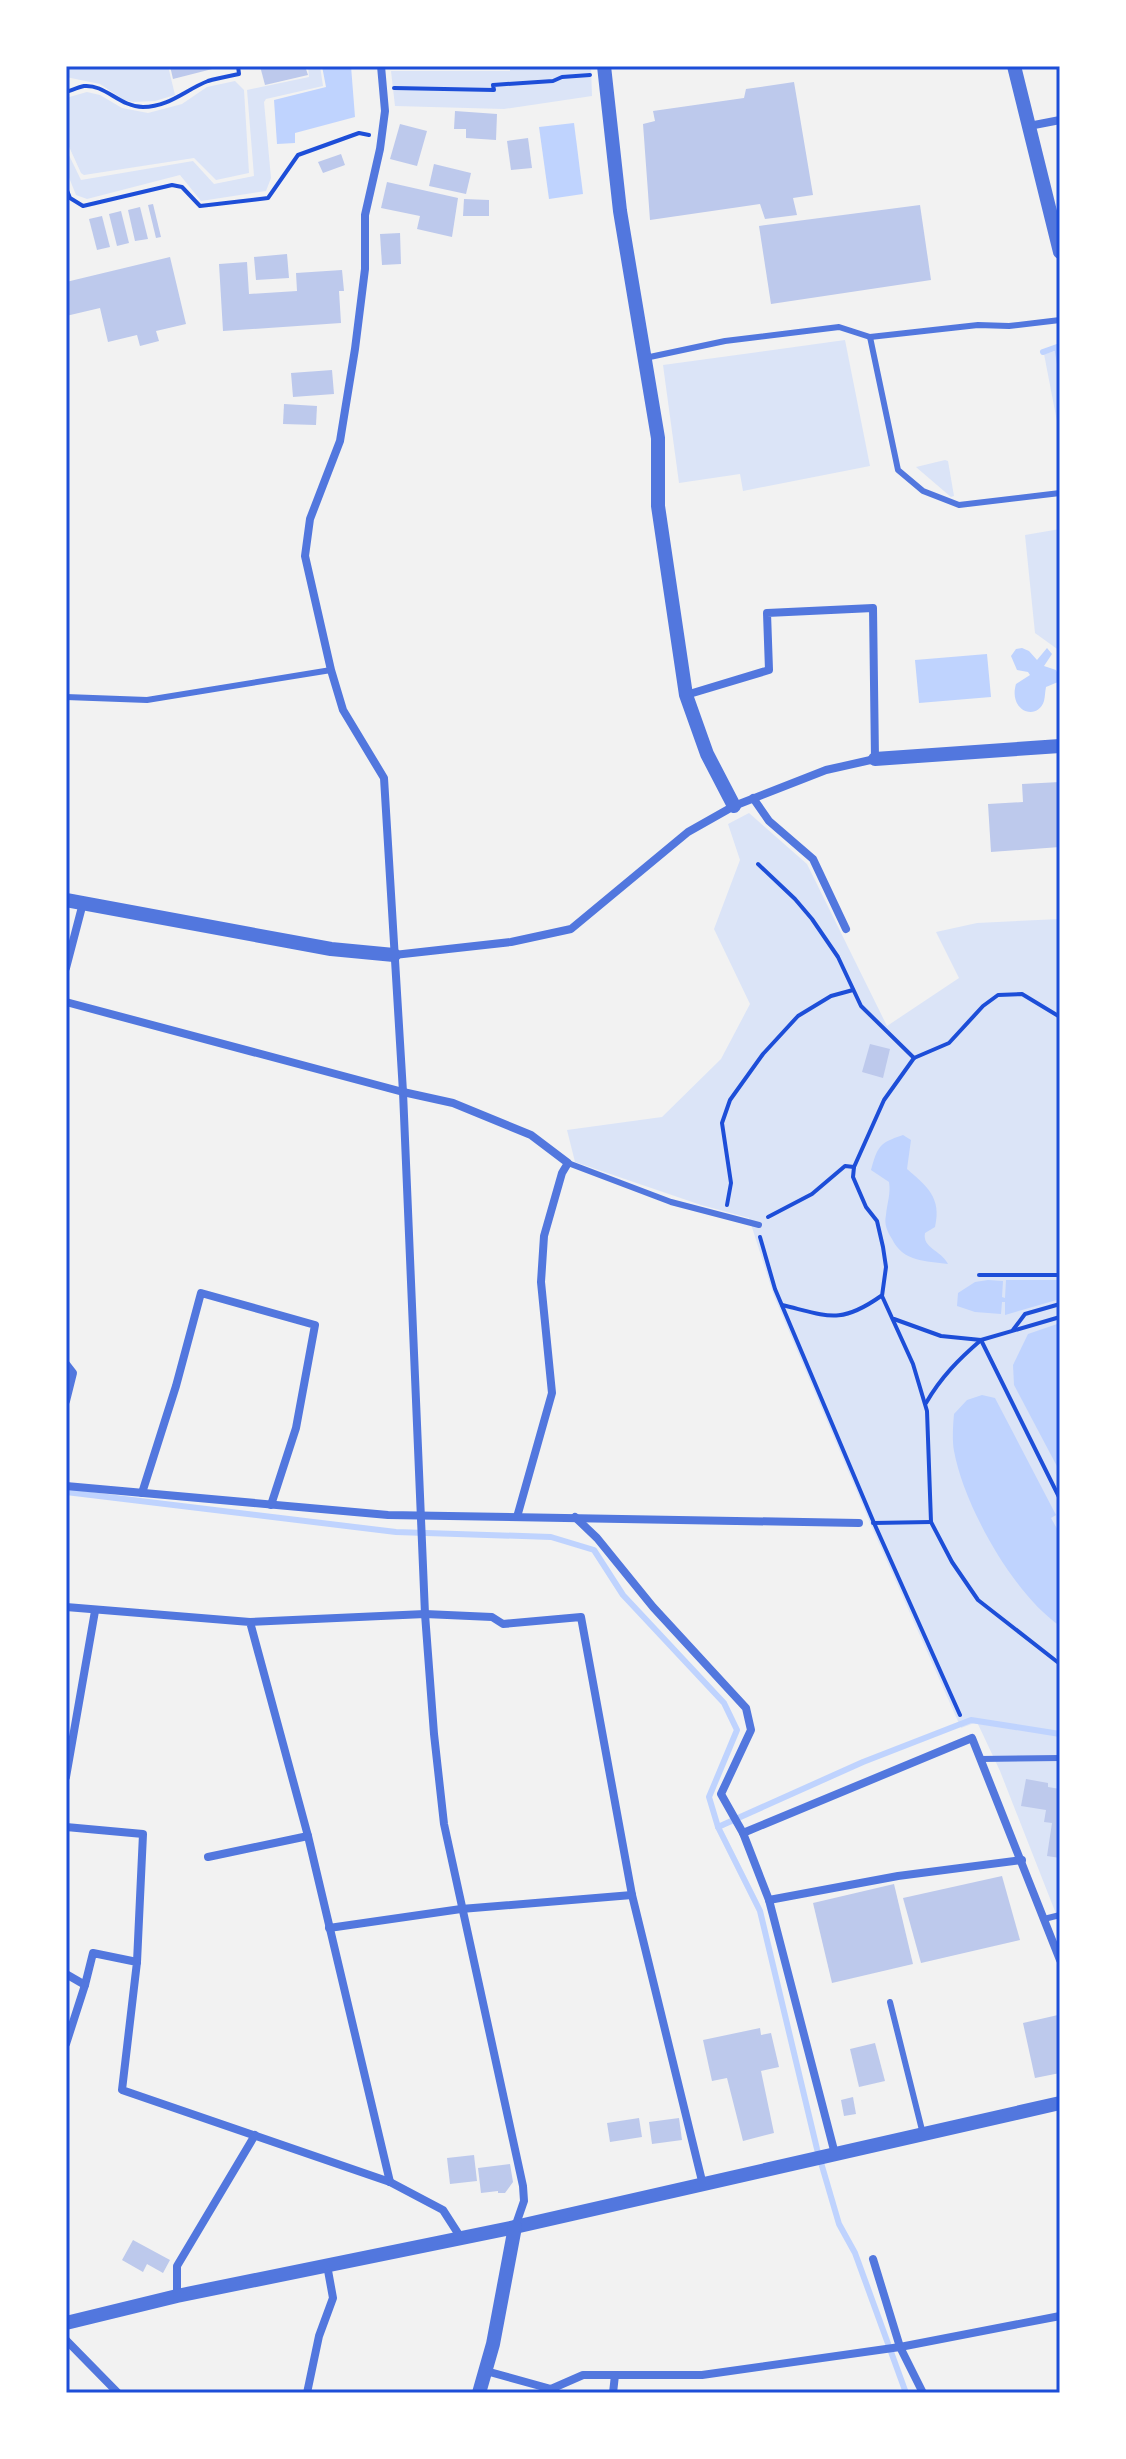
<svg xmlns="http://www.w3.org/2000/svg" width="1126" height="2459" font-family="Arial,sans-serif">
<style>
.green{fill:#dbe4f7}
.water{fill:#bfd3fe}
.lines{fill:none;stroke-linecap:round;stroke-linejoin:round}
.stream{stroke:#bfd3fe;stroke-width:6}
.building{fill:#bdc9ec}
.path{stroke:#1d4ed8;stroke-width:4}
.service{stroke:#5277de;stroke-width:6}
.minor{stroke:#5277de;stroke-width:8}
.tertiary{stroke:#5277de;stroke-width:14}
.neatline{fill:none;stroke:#1d4ed8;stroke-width:3}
</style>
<rect width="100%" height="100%" fill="#f2f2f2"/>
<!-- green -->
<g class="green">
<polygon points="66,66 168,66 175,95 155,101 133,102 124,100 100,84 66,77"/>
<polygon points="308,66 320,66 323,86 266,99 264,102 271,178 266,191 201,201 180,175 87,199 76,195 66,170 66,149 81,180 193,161 214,184 254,176 247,90 309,77"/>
<polygon points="529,66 591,66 592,96 504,109 395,106 391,71 510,71 510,68"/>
<polygon points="235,81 244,90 249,173 216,180 194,158 84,175 81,173 66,140 66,98 87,92 100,95 122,108 148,113 182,104 207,87"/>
<polygon points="845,340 870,466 743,491 740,474 679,483 663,365"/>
<polygon points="1056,351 1060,372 1060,437 1044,354"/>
<polygon points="945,460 948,461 954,496 951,497 916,467"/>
<polygon points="1060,529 1060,651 1035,633 1025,535"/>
<polygon points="749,813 807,864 887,1026 959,978 936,932 977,923 1060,919 1060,1924 1000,1771 977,1722 961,1728 874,1532 774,1296 749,1218 701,1205 575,1162 567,1130 662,1117 721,1059 750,1004 714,929 740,860 728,824"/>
</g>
<!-- water -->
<g class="water">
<polygon points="322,66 351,66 355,117 295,133 295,143 277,144 274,100 326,87"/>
<polygon points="574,123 583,194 549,199 539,127"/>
<path d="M1022,648L1029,651L1037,660L1047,648L1052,654L1044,666L1056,670L1059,676L1058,682L1046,687C1045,692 1045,697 1044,701C1037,722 1008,711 1016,684L1030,675L1028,672L1017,670L1011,656L1016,649Z"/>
<polygon points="987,654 991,697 919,703 915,660"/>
<path d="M903,1135L911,1140L907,1169C927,1186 942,1198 935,1227L925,1233C922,1248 941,1250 948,1264C926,1261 903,1262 892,1239C887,1231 884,1224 886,1215C887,1203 891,1194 889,1182L871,1170C878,1146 879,1143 903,1135Z"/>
<polygon points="988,1280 1003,1281 1002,1297 1005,1298 1006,1280 1060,1280 1060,1299 1005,1315 1005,1302 1002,1302 1001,1314 975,1312 957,1306 958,1293 975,1282"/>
<polygon points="1060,1323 1060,1472 1014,1385 1013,1365 1028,1334"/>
<path d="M982,1395L995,1398L1056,1515L1051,1518L1060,1534V1626C1014,1595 964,1506 954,1451C952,1439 953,1426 954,1414L967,1400Z"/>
</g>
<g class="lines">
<!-- stream -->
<g class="stream">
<polyline points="1043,352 1057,347 1060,364"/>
<polyline points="66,1492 396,1532 551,1537 594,1550 623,1595 724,1703 737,1730 709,1797 718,1827 760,1911 817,2149 839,2224 855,2253 906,2393"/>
<polyline points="718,1827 863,1762 971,1720 1060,1734"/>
</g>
</g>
<!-- building -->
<g class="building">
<polygon points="170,66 180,68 220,67 173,79"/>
<polygon points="260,66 305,66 308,75 265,85"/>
<polygon points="794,82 813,195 793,198 797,215 765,219 760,204 650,220 643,124 655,121 653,111 744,98 746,89"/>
<polygon points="455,111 497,114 496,140 466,138 466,129 454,129"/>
<polygon points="400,124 427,131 417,166 390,159"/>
<polygon points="528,138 532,168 511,170 507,141"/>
<polygon points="341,154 345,165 323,173 318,162"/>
<polygon points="434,164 471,173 466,194 429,186"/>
<polygon points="387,182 458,198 452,237 417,229 420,216 381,208"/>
<polygon points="464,199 489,200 489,216 463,216"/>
<polygon points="153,204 161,237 156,238 148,205"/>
<polygon points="920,205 931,280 771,304 759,226"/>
<polygon points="140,207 148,239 135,241 128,210"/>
<polygon points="121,211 129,243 117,246 109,214"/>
<polygon points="102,216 110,247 97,250 89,219"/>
<polygon points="400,233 401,264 382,265 380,234"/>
<polygon points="287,254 289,278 256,280 254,257"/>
<polygon points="170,257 186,324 156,331 159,341 140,346 137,335 108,342 100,308 66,316 66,282"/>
<polygon points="247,262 249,294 297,291 296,273 342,270 344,291 339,291 341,323 223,331 219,264"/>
<polygon points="332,370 334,394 293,397 291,373"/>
<polygon points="284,404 317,406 316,425 283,424"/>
<polygon points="1060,782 1060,847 991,852 988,804 1023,802 1022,784"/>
<polygon points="870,1044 890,1049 883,1078 862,1072"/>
<polygon points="1026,1779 1048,1783 1048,1787 1060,1789 1060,1858 1047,1856 1052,1823 1044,1822 1046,1810 1021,1806"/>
<polygon points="1002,1876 1020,1940 921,1963 903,1898"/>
<polygon points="894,1884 913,1964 832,1983 813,1903"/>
<polygon points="1058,2015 1060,2073 1035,2078 1023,2023"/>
<polygon points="760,2028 761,2035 771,2033 779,2067 761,2071 774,2133 743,2141 727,2078 712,2081 703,2040"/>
<polygon points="875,2043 885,2081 859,2087 850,2049"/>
<polygon points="853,2097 856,2114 844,2116 841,2100"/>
<polygon points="639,2118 642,2137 610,2142 607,2123"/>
<polygon points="679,2118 682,2140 652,2144 649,2122"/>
<polygon points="474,2155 477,2181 450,2184 447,2158"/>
<polygon points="510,2164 513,2182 505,2193 498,2193 498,2191 481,2193 478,2168"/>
<polygon points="133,2240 170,2260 163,2273 147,2264 143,2272 122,2260"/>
</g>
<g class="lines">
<!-- path -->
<g class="path">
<polyline points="394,88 494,90 493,85 553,81 562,77 590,75"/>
<path d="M66,92C72,90 79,87 84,86C105,84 120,107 143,107C169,107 185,90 208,81C217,78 229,76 239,74L238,66"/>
<polyline points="66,188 70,198 83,206 172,185 182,187 200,206 268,198 298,155 359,133 369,135"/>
<polyline points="758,864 795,899 812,919 838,957 861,1006 914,1058"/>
<polyline points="1060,1017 1022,994 998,995 983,1006 949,1043 914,1058 884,1100 854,1167 853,1177 866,1207 877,1221 883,1247 886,1267 882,1296 913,1364 927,1411 931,1522 952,1562 978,1600 1060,1664"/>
<polyline points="727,1205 731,1183 722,1123 730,1100 763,1054 798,1016 831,996 853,990"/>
<polyline points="768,1217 812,1194 845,1166 854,1167"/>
<polyline points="760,1237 775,1289 874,1523 960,1715"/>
<polyline points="979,1275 1060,1275"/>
<path d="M782,1305C828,1316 840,1325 881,1296"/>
<polyline points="894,1319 941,1336 981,1340 1060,1317"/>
<polyline points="1013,1330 1025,1314 1060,1304"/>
<path d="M926,1403C941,1377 959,1359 981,1340L1060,1499"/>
<polyline points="873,1523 931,1522"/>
</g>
<!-- service -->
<g class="service">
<polyline points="870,337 898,470 923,491 959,505 1060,493"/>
<polyline points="645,358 725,341 839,327 870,337 978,325 1009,326 1060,320"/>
<polyline points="66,697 147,700 331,670"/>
<polyline points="568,1163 671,1202 759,1225"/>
<polyline points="980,1759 1060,1758"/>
<polyline points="1044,1919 1060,1915"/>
<polyline points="890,2002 923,2134"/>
</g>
<!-- minor -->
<g class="minor">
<polyline points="381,66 385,111 380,149 365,215 365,269 355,349 340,441 310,519 305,556 331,670 343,710 384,778 403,1092 425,1614 434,1734 444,1824 523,2186 524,2201 515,2227"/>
<polyline points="1029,126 1060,120"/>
<polyline points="753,798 769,821 813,859 846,929"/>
<polyline points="394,955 511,942 571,929 688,832 734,806 826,770 875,759 873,608 767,613 769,670 686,695"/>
<polyline points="66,968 83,903"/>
<polyline points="66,1002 403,1092 453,1103 531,1135 568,1163 562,1173 544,1236 541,1282 552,1393 517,1517"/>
<polyline points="66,1364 73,1373 66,1401"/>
<polyline points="66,1486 388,1515 859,1523"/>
<polyline points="142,1493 176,1386 201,1293 315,1325 296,1428 271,1505"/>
<polyline points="575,1517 597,1538 653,1607 746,1708 751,1730 721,1794 743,1833"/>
<polyline points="66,1607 250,1622 308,1836 390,2182"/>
<polyline points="250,1622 425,1614 492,1617 503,1624 581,1617 632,1895 703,2185"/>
<polyline points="66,1777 95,1611"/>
<polyline points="66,1827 143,1834 137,1962"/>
<polyline points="208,1857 308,1836"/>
<polyline points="769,1900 898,1876 1022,1860"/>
<polyline points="329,1928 461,1909 632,1895"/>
<polyline points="66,1974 85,1985 93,1953 137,1962 122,2090 390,2182 443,2210 461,2238"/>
<polyline points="66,2044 85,1985"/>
<polyline points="835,2154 769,1900 743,1833 972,1738 1060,1960"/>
<polyline points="873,2259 900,2347 923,2393"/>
<polyline points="177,2296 177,2266 255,2135"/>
<polyline points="66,2340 118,2393"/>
<polyline points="486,2371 551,2389 583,2375 702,2375 900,2347 1060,2316"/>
<polyline points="307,2393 319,2336 333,2298 327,2265"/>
<polyline points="613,2393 615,2375"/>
</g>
<!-- tertiary -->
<g class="tertiary">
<polyline points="604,66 620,211 658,438 658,506 686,695 707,754 734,806"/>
<polyline points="1014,66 1060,252"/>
<polyline points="875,759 1060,746"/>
<polyline points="66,900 331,949 394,955"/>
<polyline points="66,2323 177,2296 515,2227 1060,2103"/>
<polyline points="479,2393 493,2344 515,2227"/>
</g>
</g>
<!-- border -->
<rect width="1126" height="2459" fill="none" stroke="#ffffff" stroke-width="136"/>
<rect x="68" y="68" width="990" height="2323" class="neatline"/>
</svg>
